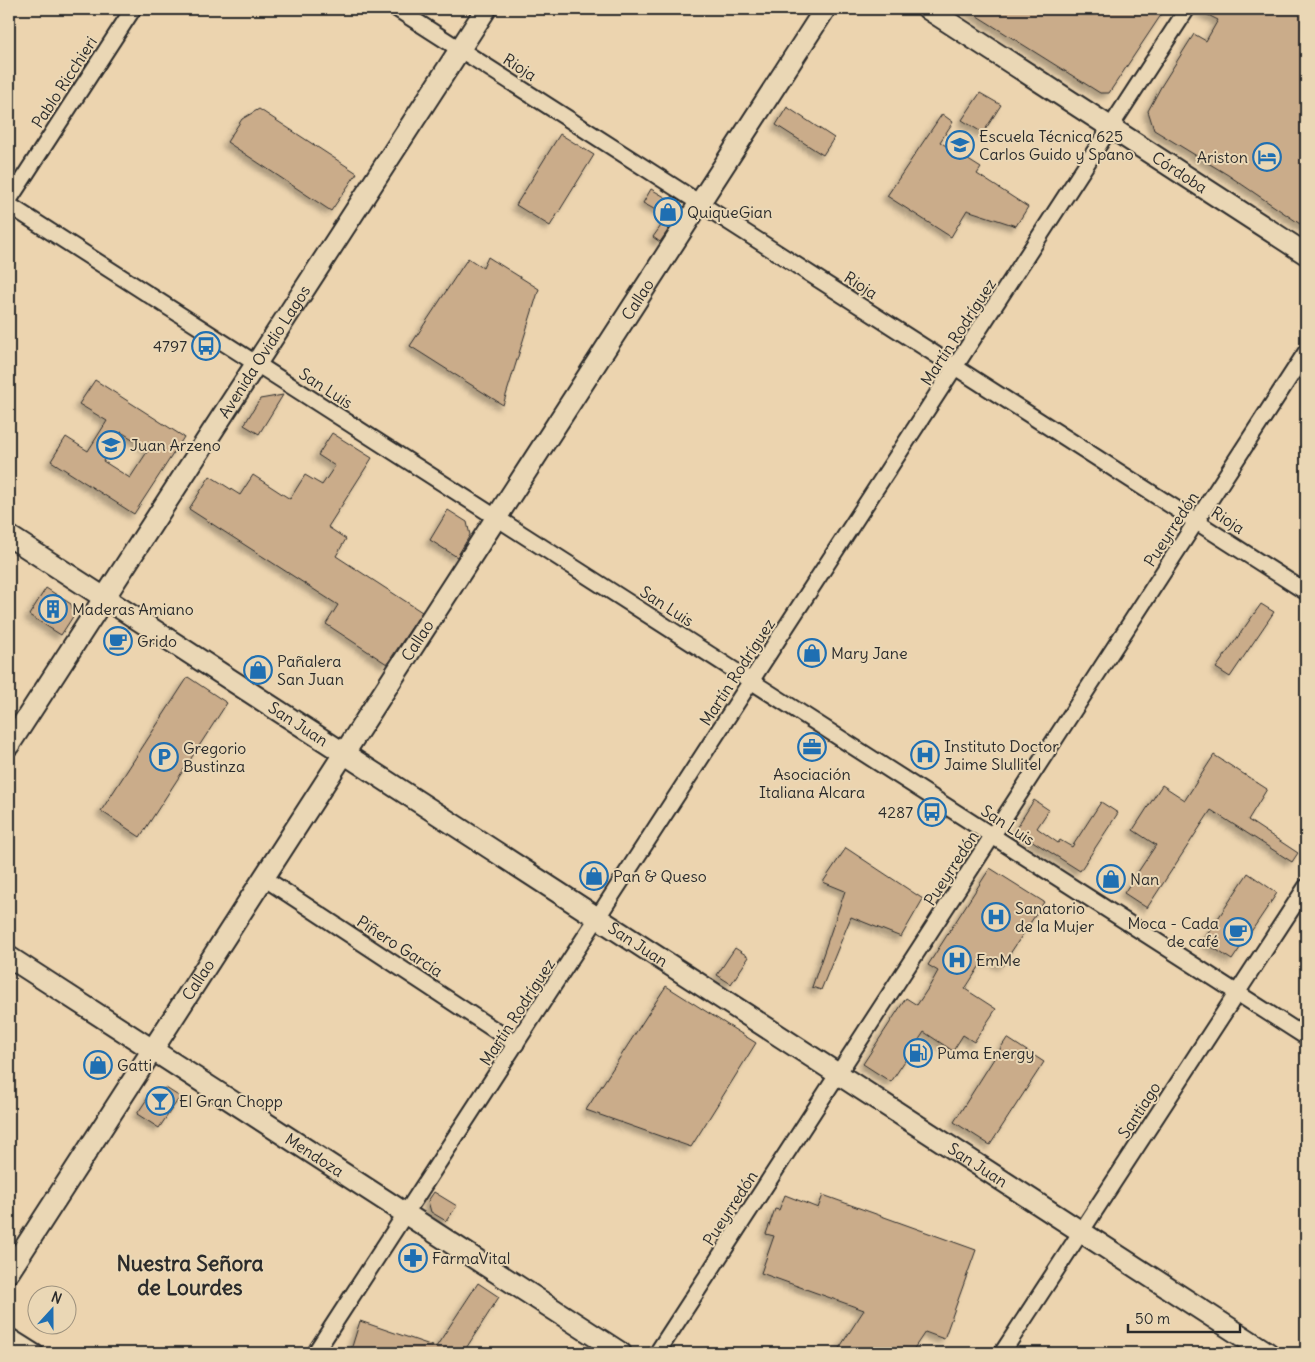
<svg xmlns="http://www.w3.org/2000/svg" width="1315" height="1362" font-family="Delius,sans-serif">
<style>
.building{fill:#caac8a;stroke:#2b2b2b;fill-rule:evenodd;filter:url(#shadow)}
.lines{fill:none;stroke-linecap:round;stroke-linejoin:round}
.minor-casing{stroke:#2b2b2b;stroke-width:19}
.secondary-casing{stroke:#2b2b2b;stroke-width:24}
.minor{stroke:#ead7b5;stroke-width:15}
.secondary{stroke:#ead7b5;stroke-width:20}
.labels{text-anchor:middle;dominant-baseline:central;stroke-width:4;stroke-linejoin:round;paint-order:stroke}
.street-label{font-size:16px;fill:#2b2b2b;stroke:#ead7b5}
.poi-label{font-size:16px;fill:#2b2b2b;stroke:#ead7b5;text-anchor:start}
.district-label{font-size:21px;font-weight:bold;fill:#2b2b2b;stroke:#ead7b5}
</style>
<defs>
<filter id="shadow"><feDropShadow dx="-4.5" dy="4.5" stdDeviation="2.5" flood-color="#0004"/></filter>
</defs>
<rect width="100%" height="100%" fill="#ecd4af"/>
<filter id="ink" filterUnits="userSpaceOnUse"><feTurbulence type="fractalNoise" baseFrequency=".02" numOctaves="2"/><feDisplacementMap in="SourceGraphic" scale="10" xChannelSelector="R" yChannelSelector="G"/><feConvolveMatrix kernelMatrix="1 2 1 2 8 2 1 2 1" color-interpolation-filters="sRGB"/></filter>
<g filter="url(#ink)">
<!-- building -->
<g class="building">
<polygon points="966,9 1165,9 1109,93 1100,93"/>
<polygon points="1196,9 1306,9 1306,228 1228,175 1154,130 1148,111 1162,85 1194,34 1206,41 1218,20"/>
<polygon points="980,93 1001,105 983,133 962,120"/>
<polygon points="787,107 834,138 823,155 776,125"/>
<polygon points="259,109 357,173 331,211 227,142 242,119"/>
<polygon points="942,114 953,122 940,142 981,168 977,174 1028,207 1016,226 967,210 951,237 887,196"/>
<polygon points="560,134 594,155 550,226 516,205"/>
<polygon points="651,189 677,204 679,214 660,242 653,237 663,223 661,213 643,203"/>
<polygon points="488,257 539,289 503,405 410,346 468,258 483,268"/>
<path d="M95,380L184,437L134,514L51,461L66,437L88,451L107,421L79,404ZM121,432L149,449L130,478L103,461Z"/>
<polygon points="283,395 259,434 244,425 260,399"/>
<polygon points="332,433 372,458 328,527 346,539 336,556 422,612 387,664 326,624 338,605 189,509 210,476 240,495 253,475 290,499 305,475 322,485 335,466 318,455"/>
<polygon points="448,510 467,522 470,535 457,557 430,540"/>
<polygon points="46,588 71,604 74,615 61,635 29,615"/>
<polygon points="1261,604 1274,612 1230,677 1216,668"/>
<polygon points="188,677 227,703 140,837 101,811"/>
<polygon points="1214,755 1267,789 1248,820 1298,853 1292,862 1211,810 1147,908 1124,893 1156,845 1133,830 1162,785 1185,800"/>
<polygon points="1034,800 1049,810 1037,828 1058,843 1060,840 1072,847 1101,802 1118,813 1080,871 1015,830"/>
<polygon points="846,848 923,899 901,937 851,917 821,990 812,987 845,891 823,882"/>
<polygon points="990,868 1044,902 1002,966 986,956 965,989 996,1009 974,1042 963,1035 953,1051 924,1032 891,1082 863,1064 906,998 917,1005 929,987 938,971 928,965"/>
<polygon points="1248,873 1277,893 1232,960 1203,941"/>
<polygon points="735,948 749,957 731,984 717,975"/>
<polygon points="666,986 756,1043 691,1147 586,1110"/>
<polygon points="1007,1038 1044,1062 990,1145 954,1122"/>
<polygon points="166,1088 180,1097 159,1128 137,1114 153,1090"/>
<polygon points="434,1192 457,1206 446,1221 431,1212 428,1201"/>
<polygon points="785,1195 818,1208 823,1195 976,1250 944,1339 925,1332 911,1353 836,1353 864,1310 761,1273 774,1236 766,1234 775,1209 779,1210"/>
<polygon points="478,1283 499,1297 463,1353 350,1353 360,1321 436,1347"/>
</g>
<g class="lines">
<defs>
<g id="minor">
<polyline points="397,9 1306,592"/>
<polyline points="9,200 133,9"/>
<polyline points="9,205 1306,1037"/>
<polyline points="264,878 516,1044"/>
<polyline points="9,1336 36,1353"/>
<polyline points="315,1353 1187,9"/>
<polyline points="657,1353 1306,352"/>
<polyline points="1002,1353 1306,887"/>
</g>
<g id="secondary">
<path id="s1" d="M928,9L1306,254"/>
<path id="s2" d="M9,536L1268,1353"/>
<path id="s3" d="M9,745L486,9"/>
<path id="s4" d="M9,957L621,1353"/>
<path id="s5" d="M9,1272L825,9"/>
</g>
</defs>
<!-- minor casing -->
<use href="#minor" class="minor-casing"/>
<!-- secondary casing -->
<use href="#secondary" class="secondary-casing"/>
<!-- minor -->
<use href="#minor" class="minor"/>
<!-- secondary -->
<use href="#secondary" class="secondary"/>
</g>
</g>
<!-- icons -->
<defs>
<symbol id="school-ring" viewBox="-11 -11 22 22"><circle r="9.5" fill="#ead7b5" stroke="#1f6fb2" stroke-width="1.5"/><path d="M0-5L7-2L0 1L-7-2ZM-4 1L0 2.5L4 1V4Q0 6-4 4Z" fill="#1f6fb2"/></symbol>
<symbol id="hotel-ring" viewBox="-11 -11 22 22"><circle r="9.5" fill="#ead7b5" stroke="#1f6fb2" stroke-width="1.5"/><path d="M-6-4.5h1.5V1H6V5H4.5V3h-9V5H-6ZM-4 0a1.8 1.8 0 1 1 3.6 0ZM.5 0V-2.5h3Q6-2.5 6 0Z" fill="#1f6fb2"/></symbol>
<symbol id="shop-ring" viewBox="-11 -11 22 22"><circle r="9.5" fill="#ead7b5" stroke="#1f6fb2" stroke-width="1.5"/><path d="M-5-2.5h2.3a2.7 3.5 0 0 1 5.4 0H5L5.5 6h-11ZM-1.5-2.5h3a1.5 2.3 0 0 0-3 0Z" fill="#1f6fb2"/></symbol>
<symbol id="bus-ring" viewBox="-11 -11 22 22"><circle r="9.5" fill="#ead7b5" stroke="#1f6fb2" stroke-width="1.5"/><path d="M-5-6H5V4H4V6H2V4H-2V6H-4V4H-5ZM-3.5-4V0h7V-4ZM-3.5 1.2v1.5H-2V1.2ZM2 1.2v1.5H3.5V1.2Z" fill="#1f6fb2"/></symbol>
<symbol id="building-ring" viewBox="-11 -11 22 22"><circle r="9.5" fill="#ead7b5" stroke="#1f6fb2" stroke-width="1.5"/><path d="M-4-6H4V6H1V3H-1V6H-4ZM-2.5-4.3h1.7v1.8h-1.7ZM.8-4.3h1.7v1.8H.8ZM-2.5-1h1.7V.8h-1.7ZM.8-1h1.7V.8H.8Z" fill="#1f6fb2"/></symbol>
<symbol id="cafe-ring" viewBox="-11 -11 22 22"><circle r="9.5" fill="#ead7b5" stroke="#1f6fb2" stroke-width="1.5"/><path d="M-5.5-4.5H6V0H3Q3 3.5 0 3.5H-2.5Q-5.5 3.5-5.5 0ZM3-3.2v2h1.7v-2ZM-6 4.5H4V6H-6Z" fill="#1f6fb2"/></symbol>
<symbol id="office-ring" viewBox="-11 -11 22 22"><circle r="9.5" fill="#ead7b5" stroke="#1f6fb2" stroke-width="1.5"/><path d="M-6-3h4V-5.5h4V-3h4V5H-6ZM-1-4.5V-3h2v-1.5ZM-6 0V1H6V0Z" fill="#1f6fb2"/></symbol>
<symbol id="hospital-ring" viewBox="-11 -11 22 22"><circle r="9.5" fill="#ead7b5" stroke="#1f6fb2" stroke-width="1.5"/><path d="M-5-5h3v3.5h4V-5h3V5h-3V1.5h-4V5h-3Z" fill="#1f6fb2"/></symbol>
<symbol id="parking-ring" viewBox="-11 -11 22 22"><circle r="9.5" fill="#ead7b5" stroke="#1f6fb2" stroke-width="1.5"/><path d="M-3.5-5.5H1a3.5 3.5 0 0 1 0 7H-1V5.5H-3.5ZM-1-3.4V-.6H.8a1.4 1.4 0 0 0 0-2.8Z" fill="#1f6fb2"/></symbol>
<symbol id="fuel-ring" viewBox="-11 -11 22 22"><circle r="9.5" fill="#ead7b5" stroke="#1f6fb2" stroke-width="1.5"/><path d="M-5.5-6h7V0h2V4h1.3V-2.5L3-4.5l.8-.8L6-3V5H2.5V1h-1V6h-7ZM-4.2-4.7v3.2H.2V-4.7Z" fill="#1f6fb2"/></symbol>
<symbol id="bar-ring" viewBox="-11 -11 22 22"><circle r="9.5" fill="#ead7b5" stroke="#1f6fb2" stroke-width="1.5"/><path d="M-6-5H6L.8 .8V4.5H3.5V6h-7V4.5H-.8V.8Z" fill="#1f6fb2"/></symbol>
<symbol id="pharmacy-ring" viewBox="-11 -11 22 22"><circle r="9.5" fill="#ead7b5" stroke="#1f6fb2" stroke-width="1.5"/><path d="M-2-6h4v4h4v4h-4v4h-4v-4h-4v-4h4Z" fill="#1f6fb2"/></symbol>
</defs>
<g fill-rule="evenodd">
<use href="#school-ring" x="944" y="129" width="32" height="32"/>
<use href="#hotel-ring" x="1251" y="141" width="32" height="32"/>
<use href="#shop-ring" x="652" y="196" width="32" height="32"/>
<use href="#bus-ring" x="190" y="330" width="32" height="32"/>
<use href="#school-ring" x="95" y="429" width="32" height="32"/>
<use href="#building-ring" x="37" y="593" width="32" height="32"/>
<use href="#cafe-ring" x="102" y="625" width="32" height="32"/>
<use href="#shop-ring" x="796" y="637" width="32" height="32"/>
<use href="#shop-ring" x="242" y="654" width="32" height="32"/>
<use href="#office-ring" x="796" y="731" width="32" height="32"/>
<use href="#hospital-ring" x="909" y="739" width="32" height="32"/>
<use href="#parking-ring" x="148" y="741" width="32" height="32"/>
<use href="#bus-ring" x="916" y="796" width="32" height="32"/>
<use href="#shop-ring" x="578" y="860" width="32" height="32"/>
<use href="#shop-ring" x="1095" y="863" width="32" height="32"/>
<use href="#hospital-ring" x="980" y="901" width="32" height="32"/>
<use href="#cafe-ring" x="1222" y="916" width="32" height="32"/>
<use href="#hospital-ring" x="941" y="944" width="32" height="32"/>
<use href="#fuel-ring" x="902" y="1037" width="32" height="32"/>
<use href="#shop-ring" x="82" y="1049" width="32" height="32"/>
<use href="#bar-ring" x="144" y="1085" width="32" height="32"/>
<use href="#pharmacy-ring" x="397" y="1242" width="32" height="32"/>
</g>
<g class="labels">
<!-- street labels -->
<g class="street-label">
<text transform="translate(520 67) rotate(33)">Rioja</text>
<text transform="translate(64 82) rotate(-57)">Pablo Ricchieri</text>
<text stroke="none"><textPath href="#s1" startOffset="300">Córdoba</textPath></text>
<text transform="translate(861 285) rotate(33)">Rioja</text>
<text stroke="none"><textPath href="#s5" startOffset="1158">Callao</textPath></text>
<text transform="translate(958 332) rotate(-57)">Martín Rodríguez</text>
<text stroke="none"><textPath href="#s3" startOffset="469">Avenida Ovidio Lagos</textPath></text>
<text transform="translate(326 388) rotate(33)">San Luis</text>
<text transform="translate(1228 520) rotate(33)">Rioja</text>
<text transform="translate(1171 529) rotate(-57)">Pueyrredón</text>
<text transform="translate(667 606) rotate(33)">San Luis</text>
<text stroke="none"><textPath href="#s5" startOffset="752">Callao</textPath></text>
<text transform="translate(737 672) rotate(-57)">Martín Rodríguez</text>
<text stroke="none"><textPath href="#s2" startOffset="345">San Juan</textPath></text>
<text transform="translate(1008 825) rotate(33)">San Luis</text>
<text transform="translate(951 868) rotate(-57)">Pueyrredón</text>
<text stroke="none"><textPath href="#s2" startOffset="750">San Juan</textPath></text>
<text transform="translate(400 946) rotate(33)">Piñero García</text>
<text stroke="none"><textPath href="#s5" startOffset="348">Callao</textPath></text>
<text transform="translate(517 1012) rotate(-57)">Martín Rodríguez</text>
<text transform="translate(1139 1110) rotate(-57)">Santiago</text>
<text stroke="none"><textPath href="#s4" startOffset="364">Mendoza</textPath></text>
<text stroke="none"><textPath href="#s2" startOffset="1155">San Juan</textPath></text>
<text transform="translate(730 1208) rotate(-57)">Pueyrredón</text>
</g>
<!-- poi labels -->
<g class="poi-label">
<text x="979" y="136">Escuela Técnica 625<tspan x="979" dy="18">Carlos Guido y Spano</tspan></text>
<text x="1248" y="157" text-anchor="end">Ariston</text>
<text x="687" y="212">QuiqueGian</text>
<text x="187" y="346" text-anchor="end">4797</text>
<text x="130" y="445">Juan Arzeno</text>
<text x="72" y="609">Maderas Amiano</text>
<text x="137" y="641">Grido</text>
<text x="831" y="653">Mary Jane</text>
<text x="277" y="661">Pañalera<tspan x="277" dy="18">San Juan</tspan></text>
<text x="944" y="746">Instituto Doctor<tspan x="944" dy="18">Jaime Slullitel</tspan></text>
<text x="183" y="748">Gregorio<tspan x="183" dy="18">Bustinza</tspan></text>
<text x="812" y="774" text-anchor="middle">Asociación<tspan x="812" dy="18">Italiana Alcara</tspan></text>
<text x="913" y="812" text-anchor="end">4287</text>
<text x="613" y="876">Pan &amp; Queso</text>
<text x="1130" y="879">Nan</text>
<text x="1015" y="908">Sanatorio<tspan x="1015" dy="18">de la Mujer</tspan></text>
<text x="1219" y="923" text-anchor="end">Moca - Cada<tspan x="1219" dy="18">de café</tspan></text>
<text x="976" y="960">EmMe</text>
<text x="937" y="1053">Puma Energy</text>
<text x="117" y="1065">Gatti</text>
<text x="179" y="1101">El Gran Chopp</text>
<text x="432" y="1258">FarmaVital</text>
</g>
<!-- district labels -->
<g class="district-label">
<text x="190" y="1263">Nuestra Señora<tspan x="190" dy="24">de Lourdes</tspan></text>
</g>
</g>
<!-- margin -->
<rect width="1315" height="1362" fill="none" stroke="#ead7b5" stroke-width="30"/>
<rect x="15" y="15" width="1285" height="1332" fill="none" stroke="#2b2b2b" stroke-width="2" filter="url(#ink)"/>
<!-- north arrow -->
<g transform="translate(52 1310) rotate(21)"><circle r="24" fill="#ead7b5" stroke="#9e927e"/>
<path d="M0-4L9 19L0 12L-9 19Z" fill="#1f6fb2"/>
<text y="-8" font-size="14" font-weight="bold" text-anchor="middle" fill="#2b2b2b">N</text>
</g>
<!-- scale -->
<path d="M1128 1324v8h112v-8" fill="none" stroke="#2b2b2b" stroke-width="2.5"/>
<text x="1135" y="1324" font-size="15" fill="#2b2b2b" stroke="#ead7b5" stroke-width="4" paint-order="stroke">50 m</text>
</svg>
